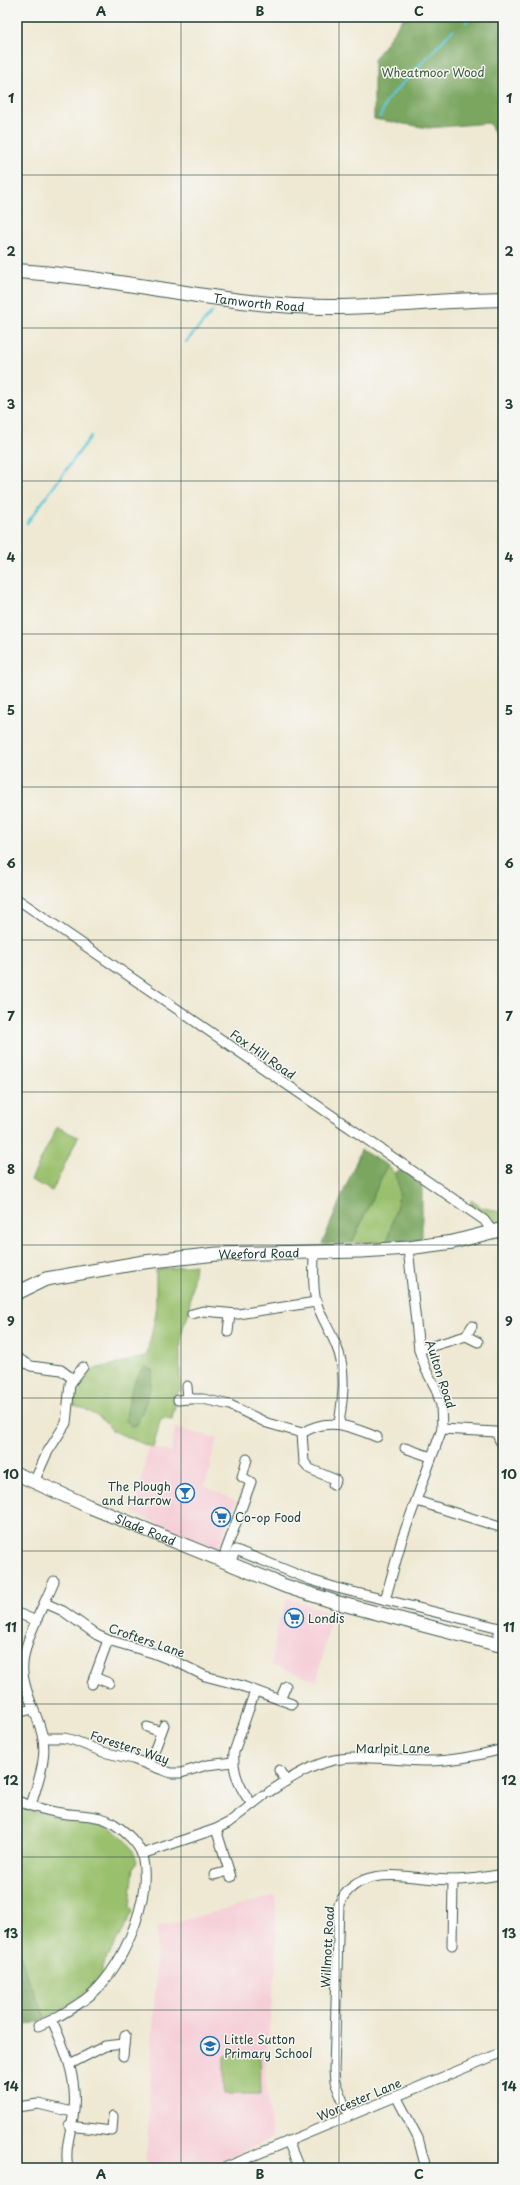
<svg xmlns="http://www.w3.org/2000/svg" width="520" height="2185" font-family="'Playpen Sans',sans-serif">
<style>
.built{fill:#f6cfd8}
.green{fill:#99c06c;stroke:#5c7e50}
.forest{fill:#7aa660;stroke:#4c724a}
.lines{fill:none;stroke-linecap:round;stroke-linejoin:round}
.stream{stroke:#5fc8da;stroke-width:2.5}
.street-casing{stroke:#3e574c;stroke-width:11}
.secondary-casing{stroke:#3e574c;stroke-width:15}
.primary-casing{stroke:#3e574c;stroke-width:16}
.street{stroke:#fff;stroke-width:9}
.secondary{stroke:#fff;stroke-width:13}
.primary{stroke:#fff;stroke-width:14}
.grid{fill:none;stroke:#1f3d34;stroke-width:1;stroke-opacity:0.55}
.labels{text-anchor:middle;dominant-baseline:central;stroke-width:3;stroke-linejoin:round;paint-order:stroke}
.park-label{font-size:12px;fill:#3e5e42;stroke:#f6f6f2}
.street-label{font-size:12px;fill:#1f3d34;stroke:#f6f6f2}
.poi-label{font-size:12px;fill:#1f3d34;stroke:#f6f6f2;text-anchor:start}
.neatline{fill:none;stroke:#1f3d34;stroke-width:1.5}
.grid-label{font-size:13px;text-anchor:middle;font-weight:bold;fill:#1f3d34}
</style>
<rect width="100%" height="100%" fill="#f6f6f2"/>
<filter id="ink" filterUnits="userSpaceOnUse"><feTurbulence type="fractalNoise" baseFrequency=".025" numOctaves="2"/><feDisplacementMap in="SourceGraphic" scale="8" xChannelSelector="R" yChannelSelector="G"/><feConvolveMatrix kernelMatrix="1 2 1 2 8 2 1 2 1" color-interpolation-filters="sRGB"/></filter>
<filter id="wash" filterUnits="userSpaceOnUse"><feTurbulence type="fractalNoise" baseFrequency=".012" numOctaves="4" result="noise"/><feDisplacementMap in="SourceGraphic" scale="16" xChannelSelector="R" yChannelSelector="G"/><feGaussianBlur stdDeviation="0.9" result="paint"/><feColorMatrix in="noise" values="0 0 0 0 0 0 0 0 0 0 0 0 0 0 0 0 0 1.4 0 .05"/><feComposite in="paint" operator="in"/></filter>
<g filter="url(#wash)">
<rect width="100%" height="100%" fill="#efe9d3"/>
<!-- built -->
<g class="built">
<polygon points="175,1428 217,1438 210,1464 212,1465 204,1486 237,1501 218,1548 132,1513 139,1492 148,1447 171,1452"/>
<polygon points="288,1598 332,1613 317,1681 271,1665 278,1624"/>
<polygon points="276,1895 276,1963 265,2071 272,2139 203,2168 146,2168 158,1927"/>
</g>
<!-- green -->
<g class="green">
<polygon points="57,1127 78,1137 52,1191 31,1180"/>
<path d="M387,1165C410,1185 394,1217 387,1242L352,1243Z"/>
<polygon points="471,1200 481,1207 503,1213 503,1225 495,1223 470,1206"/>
<path d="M195,1265L188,1316L183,1327L180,1351V1391L173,1395L175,1405L172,1419L161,1418L153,1448L113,1431L100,1418L85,1409L73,1405C77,1370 86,1371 116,1364C126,1362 134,1358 143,1358L147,1354L156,1314V1270Z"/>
<path d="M17,1806C30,1810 43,1814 56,1817C91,1823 124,1821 137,1861L134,1867L130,1907L133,1912L102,1966V1975L100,1978C94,1981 90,1989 84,1993C70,2006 36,2028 17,2025Z"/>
<polygon points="224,2056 260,2056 261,2094 224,2094"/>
</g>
<!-- forest -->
<g class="forest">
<polygon points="404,17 494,17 503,22 503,149 489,123 428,128 374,119 374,60"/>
<polygon points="361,1150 387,1165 352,1243 322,1244"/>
<polygon points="403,1170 422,1183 422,1241 387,1242 400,1192 395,1172"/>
<path d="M146,1367L153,1371L150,1390L137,1425L130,1426L125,1421C129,1405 131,1376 146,1367Z"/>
<polygon points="17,1945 28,1980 46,2019 23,2026 17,2025"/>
</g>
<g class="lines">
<!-- stream -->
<g class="stream">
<polyline points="466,22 471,17"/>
<polyline points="380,117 387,100 453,30"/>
<polyline points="186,342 213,311"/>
<polyline points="27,523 91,436"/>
</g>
</g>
</g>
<g filter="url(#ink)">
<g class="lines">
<defs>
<g id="street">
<polyline points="17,899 484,1220 493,1232"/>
<path d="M314,1252C314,1268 312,1285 316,1301C320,1316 330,1330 336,1345C347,1370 343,1398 339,1423"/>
<polyline points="192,1314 203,1311 238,1314 316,1302"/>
<polyline points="472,1326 466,1336 478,1342"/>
<polyline points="228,1332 230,1314"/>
<polyline points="419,1350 466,1336"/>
<polyline points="17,1358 31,1366 61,1370 73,1379"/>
<path d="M187,1386L188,1399H203L230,1405L267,1423L302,1433C329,1416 351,1427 377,1437"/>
<polyline points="178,1400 188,1399"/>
<polyline points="442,1429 496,1432 500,1441"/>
<polyline points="302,1433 304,1462 310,1469 336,1480 333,1485"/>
<polyline points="405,1448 431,1457"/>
<polyline points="34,1482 47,1453 66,1423 70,1384 83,1367"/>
<polyline points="417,1501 503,1528"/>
<polyline points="222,1561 251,1482 242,1477 247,1459"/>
<polyline points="229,1564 236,1550 311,1580 337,1588 500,1628 497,1644"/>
<polyline points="385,1600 402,1539 442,1429 441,1405 436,1389 426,1370 419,1350 408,1248"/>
<polyline points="45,1603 63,1611 97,1635 108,1640 153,1653 179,1663 205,1676 239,1685 292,1704"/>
<polyline points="17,1613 37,1621"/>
<polyline points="94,1677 109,1683"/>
<polyline points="92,1684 108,1640"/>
<polyline points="280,1700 286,1686"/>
<polyline points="17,1713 33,1709"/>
<polyline points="147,1727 161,1732"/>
<polyline points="43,1738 64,1738 73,1740 103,1752 133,1759 171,1773 181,1773 207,1765 233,1762"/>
<polyline points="149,1765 164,1725"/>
<polyline points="279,1770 286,1781"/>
<path d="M269,1792C289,1779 310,1765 334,1760C363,1755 393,1760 422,1761C450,1762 477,1756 503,1749"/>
<path d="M17,1801C31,1806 46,1811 61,1813C77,1816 100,1814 114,1824C124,1830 139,1844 142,1855C152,1897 127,1956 99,1987C86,2001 69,2010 52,2020C65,2050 77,2076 74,2110C72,2130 64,2147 68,2168"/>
<path d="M252,1804C239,1788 232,1772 234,1752L255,1691"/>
<path d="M31,1806C36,1786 47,1761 43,1740C40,1717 25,1697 23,1673C20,1646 44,1606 54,1581"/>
<polyline points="216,1829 231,1877"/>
<polyline points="142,1854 216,1829 228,1823 263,1796"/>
<polyline points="214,1875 229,1871"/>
<polyline points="452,1945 453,1880"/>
<polyline points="38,2026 52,2020"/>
<polyline points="123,2056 125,2035"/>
<polyline points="70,2064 105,2046 124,2044"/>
<polyline points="396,2096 418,2138 426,2168"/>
<polyline points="17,2107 38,2104 73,2112"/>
<path d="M349,2116L335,2082L334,2070L339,1904C361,1859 415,1881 454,1880C470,1880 487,1877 503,1874"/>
<polyline points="69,2126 112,2131 113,2116"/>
<polyline points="288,2141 299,2168"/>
<polyline points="224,2168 503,2052"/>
<polyline points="502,2168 503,2168"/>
</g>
<g id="secondary">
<path id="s1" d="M17,1293L46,1279L144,1262L217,1254L361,1251L408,1248L453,1242L503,1229"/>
<path id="s2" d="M17,1474L88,1506L285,1586L335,1602L503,1646"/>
</g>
<g id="primary">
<path id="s3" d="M17,271C110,277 201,300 294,306C364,310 433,300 503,299"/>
</g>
</defs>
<!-- street casing -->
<use href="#street" class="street-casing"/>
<!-- secondary casing -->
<use href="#secondary" class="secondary-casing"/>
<!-- primary casing -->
<use href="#primary" class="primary-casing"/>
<!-- street -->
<use href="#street" class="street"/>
<!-- secondary -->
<use href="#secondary" class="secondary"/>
<!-- primary -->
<use href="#primary" class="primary"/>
</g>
</g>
<!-- grid -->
<path class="grid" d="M181,17V2168M339,17V2168M17,175H503M17,328H503M17,481H503M17,634H503M17,787H503M17,940H503M17,1092H503M17,1245H503M17,1398H503M17,1551H503M17,1704H503M17,1857H503M17,2010H503"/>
<!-- icons -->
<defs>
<symbol id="bar-ring" viewBox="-11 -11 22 22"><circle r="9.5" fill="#f6f6f2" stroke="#1f6fb2" stroke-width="1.5"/><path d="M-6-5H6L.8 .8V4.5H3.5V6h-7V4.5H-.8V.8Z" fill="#1f6fb2"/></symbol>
<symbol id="supermarket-ring" viewBox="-11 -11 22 22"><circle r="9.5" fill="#f6f6f2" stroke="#1f6fb2" stroke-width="1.5"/><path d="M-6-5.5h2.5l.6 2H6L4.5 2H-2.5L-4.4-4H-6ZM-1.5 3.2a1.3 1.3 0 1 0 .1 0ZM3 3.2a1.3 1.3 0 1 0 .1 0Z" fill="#1f6fb2"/></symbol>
<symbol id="school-ring" viewBox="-11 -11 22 22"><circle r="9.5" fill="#f6f6f2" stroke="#1f6fb2" stroke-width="1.5"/><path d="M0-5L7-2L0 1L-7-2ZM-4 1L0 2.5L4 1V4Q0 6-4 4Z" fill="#1f6fb2"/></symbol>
</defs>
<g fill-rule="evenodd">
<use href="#bar-ring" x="174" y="1482" width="22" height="22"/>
<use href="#supermarket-ring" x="210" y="1506" width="22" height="22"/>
<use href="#supermarket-ring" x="283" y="1607" width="22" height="22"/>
<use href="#school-ring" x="199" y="2035" width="22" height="22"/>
</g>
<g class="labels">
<!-- park labels -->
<g class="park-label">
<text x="433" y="72">Wheatmoor Wood</text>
</g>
<!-- street labels -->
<g class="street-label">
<text stroke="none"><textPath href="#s3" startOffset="244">Tamworth Road</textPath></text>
<text transform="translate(263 1054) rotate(35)">Fox Hill Road</text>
<text stroke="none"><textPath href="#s1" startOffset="247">Weeford Road</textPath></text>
<text transform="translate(441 1374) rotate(72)">Aulton Road</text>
<text stroke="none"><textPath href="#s2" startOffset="140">Slade Road</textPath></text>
<text transform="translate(147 1640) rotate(19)">Crofters Lane</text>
<text transform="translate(130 1747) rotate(18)">Foresters Way</text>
<text x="393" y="1748">Marlpit Lane</text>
<text transform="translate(327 1947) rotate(-87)">Willmott Road</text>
<text transform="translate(359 2099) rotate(-23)">Worcester Lane</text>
</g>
<!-- poi labels -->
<g class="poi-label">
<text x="171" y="1486" text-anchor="end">The Plough<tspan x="171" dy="14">and Harrow</tspan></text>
<text x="235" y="1517">Co-op Food</text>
<text x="308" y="1618">Londis</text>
<text x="224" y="2039">Little Sutton<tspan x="224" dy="14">Primary School</tspan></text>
</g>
</g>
<!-- margin -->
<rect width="520" height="2185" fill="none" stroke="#f6f6f2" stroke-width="44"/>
<rect x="22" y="22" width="476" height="2141" class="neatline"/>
<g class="grid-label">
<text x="101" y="16">A</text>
<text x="260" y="16">B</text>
<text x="419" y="16">C</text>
<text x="11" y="103">1</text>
<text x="509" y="103">1</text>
<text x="11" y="256">2</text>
<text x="509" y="256">2</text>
<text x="11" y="409">3</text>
<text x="509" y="409">3</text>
<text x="11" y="562">4</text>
<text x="509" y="562">4</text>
<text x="11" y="715">5</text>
<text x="509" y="715">5</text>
<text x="11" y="868">6</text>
<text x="509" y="868">6</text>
<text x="11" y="1021">7</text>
<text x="509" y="1021">7</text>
<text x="11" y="1174">8</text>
<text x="509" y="1174">8</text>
<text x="11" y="1326">9</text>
<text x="509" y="1326">9</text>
<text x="11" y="1479">10</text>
<text x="509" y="1479">10</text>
<text x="11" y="1632">11</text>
<text x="509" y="1632">11</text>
<text x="11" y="1785">12</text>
<text x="509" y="1785">12</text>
<text x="11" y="1938">13</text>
<text x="509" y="1938">13</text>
<text x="11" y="2091">14</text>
<text x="509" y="2091">14</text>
<text x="101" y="2179">A</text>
<text x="260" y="2179">B</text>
<text x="419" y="2179">C</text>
</g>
</svg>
